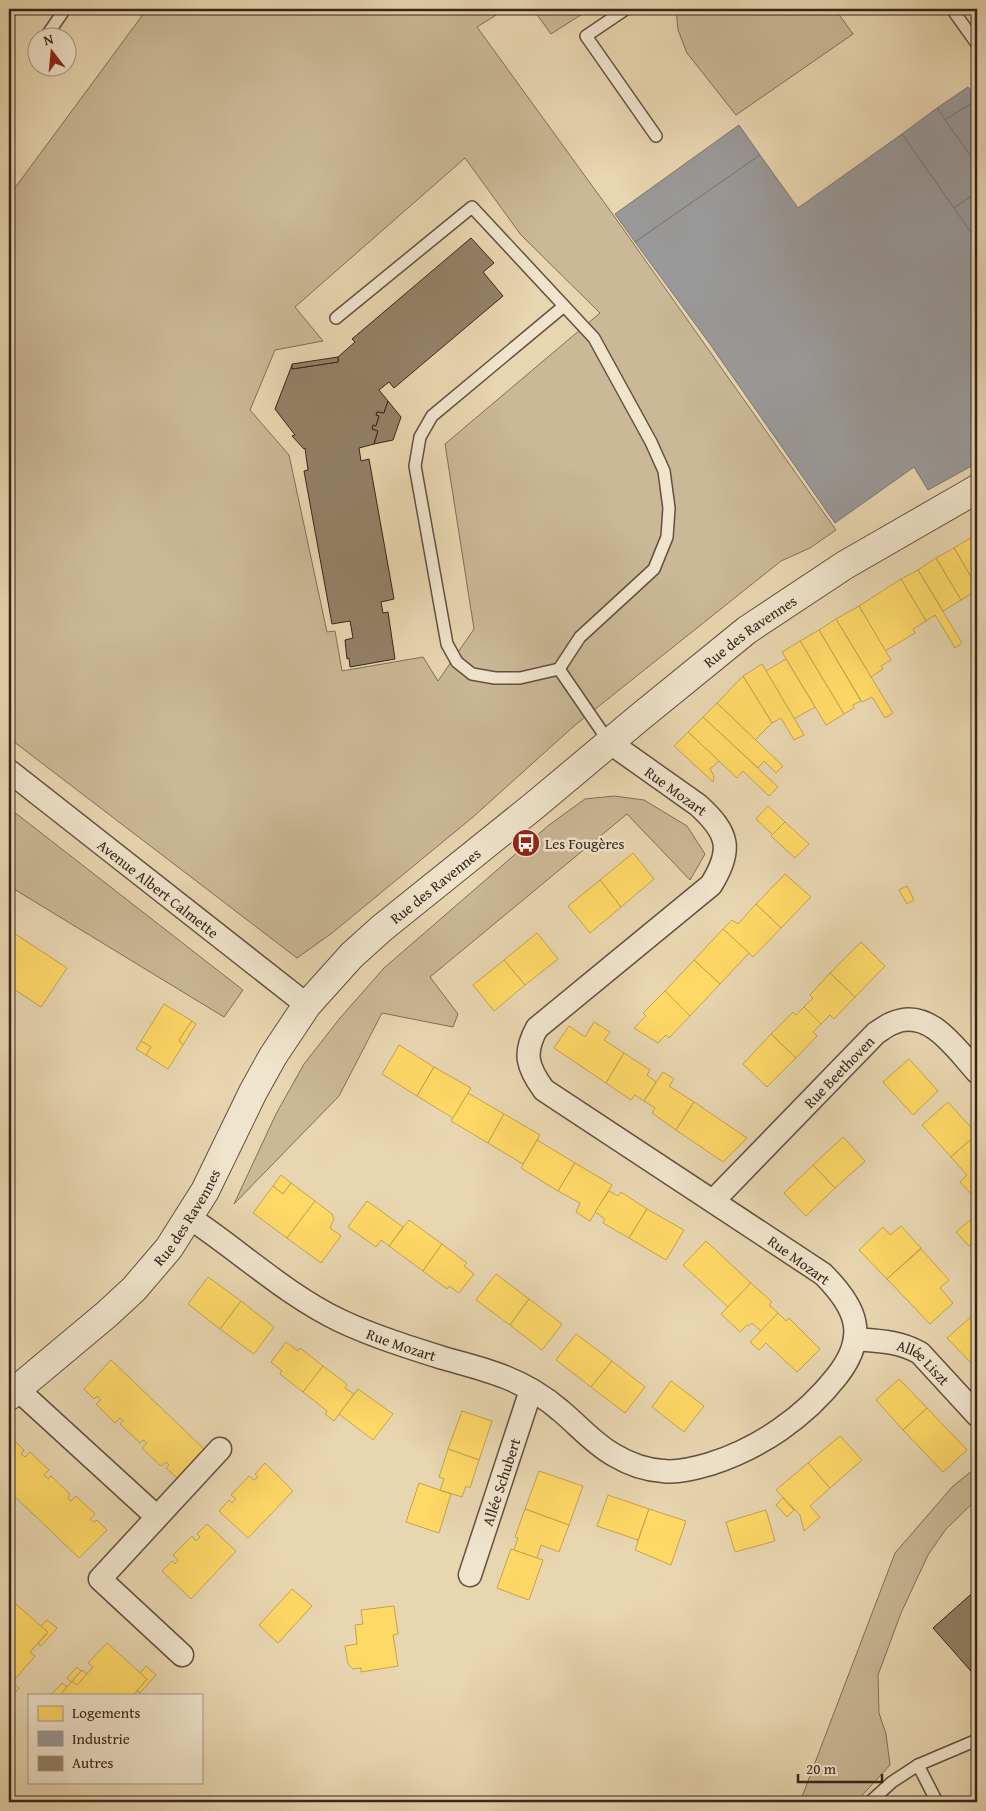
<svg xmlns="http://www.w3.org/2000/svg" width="986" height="1811" font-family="'Gentium Book Plus',serif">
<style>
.green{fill:#cab896;stroke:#806e58;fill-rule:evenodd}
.homes{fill:#ffd966;stroke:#c3a34f}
.industry{fill:#999;stroke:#7c7673}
.building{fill:#938168;stroke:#37241a}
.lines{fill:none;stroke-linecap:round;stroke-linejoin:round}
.service-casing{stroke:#635040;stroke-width:14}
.minor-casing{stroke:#635040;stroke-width:25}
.tertiary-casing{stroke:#635040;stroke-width:30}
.service{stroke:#f0e4cc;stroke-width:11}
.minor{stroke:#f0e4cc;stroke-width:22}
.tertiary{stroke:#f0e4cc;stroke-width:28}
.labels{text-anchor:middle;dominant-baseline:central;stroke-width:5;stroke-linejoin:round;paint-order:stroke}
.street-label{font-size:15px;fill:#37241a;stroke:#f0e4cc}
.poi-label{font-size:15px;fill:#37241a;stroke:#f0e4cc;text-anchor:start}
</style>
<rect width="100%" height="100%" fill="#e8d6b0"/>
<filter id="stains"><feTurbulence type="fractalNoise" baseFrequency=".004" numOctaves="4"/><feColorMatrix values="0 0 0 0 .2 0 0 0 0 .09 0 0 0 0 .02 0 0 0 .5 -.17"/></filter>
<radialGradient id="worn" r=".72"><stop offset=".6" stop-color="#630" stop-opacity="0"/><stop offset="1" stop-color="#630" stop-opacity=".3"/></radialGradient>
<!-- green -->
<g class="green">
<path d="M147,9H506L477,27L614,216L836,530L810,548L781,561L574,726L473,817L332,933L297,958L9,738V196ZM465,158L521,235L600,313L445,444L474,629L438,681L423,657L342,671L335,631L327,632L289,455L250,410L275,350L323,341L295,307Z"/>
<polygon points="533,9 590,9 551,34"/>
<polygon points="676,9 835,9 853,34 736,115 687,53 678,30"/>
<polygon points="614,796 644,800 687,826 705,854 690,880 627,814 430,977 458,1014 453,1027 382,1013 339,1096 234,1204 276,1114 304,1064 340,1018 384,968 549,825 585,799"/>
<polygon points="9,808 243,990 224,1017 9,886"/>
<polygon points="977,1467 977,1499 946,1529 928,1555 901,1613 878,1675 879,1713 886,1734 890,1765 856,1802 800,1802 895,1553 953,1486"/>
</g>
<!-- homes -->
<g class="homes">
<polygon points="972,537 977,547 977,587 954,548"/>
<polygon points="954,548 977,587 977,590 961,600 936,558"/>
<polygon points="936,558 961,600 943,611 918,570"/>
<polygon points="918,570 962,643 955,648 935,615 926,621 901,579"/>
<polygon points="901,579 926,621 913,629 915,633 885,651 859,606"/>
<polygon points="859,606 891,660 881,666 883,669 871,677 836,619"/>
<polygon points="836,619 893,713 885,718 872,697 862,702 819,630"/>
<polygon points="819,630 861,701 853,705 854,708 844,714 800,641"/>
<polygon points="800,641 844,714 826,725 782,652"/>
<polygon points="786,659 815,707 794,719 766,671"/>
<polygon points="762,664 804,735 794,740 781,718 772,723 743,676"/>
<polygon points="743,676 772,723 755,740 717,703"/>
<polygon points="717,703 783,766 776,773 764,761 758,768 703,717"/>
<polygon points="703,717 778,787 769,796 743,771 737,778 688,732"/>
<polygon points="688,732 719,761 710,769 714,776 713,782 674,746"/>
<polygon points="768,806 785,822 773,835 756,819"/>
<polygon points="785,822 809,844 795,858 771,836"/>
<polygon points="633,853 654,879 621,907 600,880"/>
<polygon points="785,874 811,897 781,928 756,904"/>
<polygon points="600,880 621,907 590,933 568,906"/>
<polygon points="907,886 914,900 907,904 899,890"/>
<polygon points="756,904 781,928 753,957 723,929 732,920 738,924"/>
<polygon points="723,929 749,953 720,984 694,960"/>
<polygon points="9,930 67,968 41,1007 9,986"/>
<polygon points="537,933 558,959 525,985 504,960"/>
<polygon points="861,942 885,966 855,997 830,973"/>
<polygon points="504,960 525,985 494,1011 473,985"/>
<polygon points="694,960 720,984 690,1016 665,991"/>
<polygon points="830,973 855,997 834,1019 830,1015 821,1024 804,1007 813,998 810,995"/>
<polygon points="665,991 690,1016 669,1038 666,1035 658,1043 634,1028 646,1016 643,1013"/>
<polygon points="164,1004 192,1021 179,1040 183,1045 168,1069 146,1055 151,1047 141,1041"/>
<polygon points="804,1007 821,1024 813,1032 817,1036 796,1058 771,1034 793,1012 796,1015"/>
<polygon points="192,1021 196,1024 183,1045 179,1040"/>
<polygon points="594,1022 610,1032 604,1040 624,1053 606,1083 554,1048 569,1026 585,1037"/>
<polygon points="771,1034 796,1058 767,1087 743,1064"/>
<polygon points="141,1041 151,1047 146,1055 136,1049"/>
<polygon points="399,1045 434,1067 417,1096 382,1074"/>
<polygon points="624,1053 650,1070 647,1075 656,1082 644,1101 635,1095 631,1100 606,1083"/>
<polygon points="909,1059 938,1091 913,1115 883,1082"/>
<polygon points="434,1067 471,1088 453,1118 417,1096"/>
<polygon points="663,1072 674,1079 669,1086 694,1102 676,1130 652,1113 655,1108 644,1101"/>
<polygon points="468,1093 504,1114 488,1143 451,1121"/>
<polygon points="694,1102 747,1138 723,1162 676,1130"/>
<polygon points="948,1102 977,1134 951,1157 922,1125"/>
<polygon points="504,1114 540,1135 523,1164 488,1143"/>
<polygon points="977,1134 977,1190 972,1195 960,1182 967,1175 951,1157"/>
<polygon points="843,1137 865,1161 835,1188 813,1165"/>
<polygon points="537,1140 575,1163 558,1191 521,1168"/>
<polygon points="575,1163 612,1185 590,1221 576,1212 580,1203 558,1191"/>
<polygon points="813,1165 835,1188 806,1216 784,1193"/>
<polygon points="281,1175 291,1183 283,1194 273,1186"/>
<polygon points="291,1183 315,1201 287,1238 253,1213 273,1186 283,1194"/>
<polygon points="609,1191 618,1196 621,1192 647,1209 629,1238 603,1223 605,1219 595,1212"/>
<polygon points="315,1201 332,1214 334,1219 330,1228 341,1236 321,1263 287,1238"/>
<polygon points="367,1201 403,1227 389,1246 381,1240 376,1247 348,1227"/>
<polygon points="647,1209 684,1230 666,1260 629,1238"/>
<polygon points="977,1214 977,1238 969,1246 956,1232"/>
<polygon points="409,1220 442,1244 423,1271 389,1246"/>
<polygon points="901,1226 921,1248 887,1279 859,1250 883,1227 890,1235"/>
<polygon points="706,1241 751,1283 728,1307 683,1265"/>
<polygon points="442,1244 467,1263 464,1266 474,1274 459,1293 449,1286 447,1289 423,1271"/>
<polygon points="921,1249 949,1280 940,1288 953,1303 930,1324 887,1279"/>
<polygon points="496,1274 529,1299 510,1325 476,1300"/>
<polygon points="208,1277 241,1301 220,1329 188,1304"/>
<polygon points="751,1283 772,1302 769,1305 778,1313 761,1331 752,1323 748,1326 747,1325 740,1332 721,1314"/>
<polygon points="529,1299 562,1324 542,1350 510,1325"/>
<polygon points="241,1301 274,1327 254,1354 220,1329"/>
<polygon points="778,1313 786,1321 789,1318 820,1349 797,1372 766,1343 759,1350 750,1342"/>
<polygon points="972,1316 977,1321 977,1366 976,1368 947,1338"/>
<polygon points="576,1334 612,1361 591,1387 556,1360"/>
<polygon points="286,1342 298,1351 300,1348 323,1366 303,1392 280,1374 282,1371 271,1362"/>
<polygon points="111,1360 204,1449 177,1478 166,1468 169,1465 166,1462 161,1466 142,1448 147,1443 143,1440 140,1443 120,1424 123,1421 120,1418 115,1423 96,1404 101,1400 97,1396 94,1399 84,1389"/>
<polygon points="612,1361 645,1387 625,1413 591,1387"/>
<polygon points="323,1366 347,1384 345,1388 354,1394 334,1421 325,1414 327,1411 303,1392"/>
<polygon points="899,1379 927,1408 903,1430 876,1400"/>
<polygon points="671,1381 704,1406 684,1432 652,1407"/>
<polygon points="358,1389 393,1414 373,1440 339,1414"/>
<polygon points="927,1408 967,1450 943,1472 903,1430"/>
<polygon points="462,1411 492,1421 479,1460 448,1449"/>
<polygon points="840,1436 862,1460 830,1488 808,1463"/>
<polygon points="14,1440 24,1450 21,1454 25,1457 30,1452 49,1470 44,1475 48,1479 51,1476 70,1494 68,1498 71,1501 76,1496 95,1514 90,1519 94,1522 97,1520 107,1530 79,1558 9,1491 9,1446"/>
<polygon points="448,1449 479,1460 470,1488 466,1486 462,1497 440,1490 444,1479 439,1477"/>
<polygon points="265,1463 293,1491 248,1538 219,1511 229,1500 232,1503 236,1499 231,1495 249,1476 254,1480 258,1477 255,1474"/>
<polygon points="808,1463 830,1488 810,1506 820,1517 804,1531 800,1515 776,1490"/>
<polygon points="539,1471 583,1486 569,1525 525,1509"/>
<polygon points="419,1483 451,1494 439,1533 406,1522"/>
<polygon points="608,1495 649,1509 638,1540 597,1526"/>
<polygon points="783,1498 794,1510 787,1517 776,1505"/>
<polygon points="525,1509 569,1525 559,1552 541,1545 537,1558 514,1550 518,1538 515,1537"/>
<polygon points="649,1509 686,1521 671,1565 635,1550"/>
<polygon points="766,1510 775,1541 735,1552 726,1522"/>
<polygon points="207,1524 236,1551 191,1599 162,1571 172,1561 175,1564 178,1560 173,1555 192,1536 196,1541 200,1537 197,1534"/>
<polygon points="511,1549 543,1560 529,1600 497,1588"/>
<polygon points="292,1589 312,1606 278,1643 259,1625"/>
<polygon points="9,1598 48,1632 30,1652 35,1656 9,1686"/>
<polygon points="394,1606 398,1634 393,1635 398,1666 361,1672 361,1668 353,1669 348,1664 345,1646 357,1644 355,1625 363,1624 361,1610"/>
<polygon points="47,1620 57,1628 41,1646 38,1644 48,1632 41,1626"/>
<polygon points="107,1643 147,1679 137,1691 133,1695 60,1695 72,1681 77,1685 93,1667 88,1663"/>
<polygon points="146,1666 156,1675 140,1693 137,1691 147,1679 140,1673"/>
<polygon points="77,1667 81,1671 71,1682 67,1678"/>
<polygon points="82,1670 87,1674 77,1685 72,1681"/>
<polygon points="12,1682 19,1688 9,1700 9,1686"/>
<polygon points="62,1683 67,1687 60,1695 51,1695"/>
</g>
<!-- industry -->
<g class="industry">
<polygon points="9,9 20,9 9,25"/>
<polygon points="968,87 977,100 945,120 937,108"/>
<polygon points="977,100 977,165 945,120"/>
<polygon points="937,108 977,165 977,192 954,208 902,134"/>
<polygon points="739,125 760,155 635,242 615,214"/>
<polygon points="902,134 977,241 977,463 928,490 914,467 835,523 707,340 635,242 760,155 798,208"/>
<polygon points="973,195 977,202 977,241 954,208"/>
</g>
<!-- building -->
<g class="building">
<polygon points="471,238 494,263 483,272 503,296 394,388 389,382 379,390 388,401 384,413 377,412 376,415 379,416 376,426 373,425 372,429 378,431 374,444 359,448 361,461 369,459 394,599 381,602 383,613 388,612 395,659 350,667 349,658 347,659 345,640 353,638 350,621 332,624 304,471 308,470 305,448 304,449 292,436 295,435 275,409 292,365 292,369 338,362 338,357 355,342 352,339"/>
<polygon points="338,357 338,362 292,369 292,364"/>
<polygon points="388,401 401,417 393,440 374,444 378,431 372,429 373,425 376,426 379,416 376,415 377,412 384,413"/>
<polygon points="977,1589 977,1678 933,1628"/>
</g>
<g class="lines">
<defs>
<g id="service">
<polyline points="626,9 586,36 656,136"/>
<polyline points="952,9 977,44"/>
<polyline points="45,38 65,9"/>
<polyline points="564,306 432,416 420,437 415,466 447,644 457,662 472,674 495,678 520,678 559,669 609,742"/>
<polyline points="336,318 472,207 594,338 651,442 664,471 669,508 667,537 654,569 580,637 559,669"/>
<polyline points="918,1765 937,1802"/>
<polyline points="870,1802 892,1782 918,1765 977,1740"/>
</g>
<g id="minor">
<path id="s1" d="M9,771L307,1005"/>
<path id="s2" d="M714,1200L876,1033C881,1030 887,1025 893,1023C929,1007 956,1049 977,1072"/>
<path id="s3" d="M190,1218C240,1251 286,1295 341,1321C373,1336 408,1347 443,1358C464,1364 485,1369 505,1377C525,1385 545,1397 561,1411C579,1426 594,1444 614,1455C629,1464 647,1470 663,1471C678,1473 696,1468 710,1464C760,1448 805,1417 837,1376C869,1335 856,1307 823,1274L544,1090C527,1067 523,1053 537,1028L711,885C733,850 729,833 698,805L609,742"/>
<path id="s4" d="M855,1339C879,1341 899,1341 920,1353L977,1415"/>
<polyline points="17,1389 157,1517"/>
<path id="s5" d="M470,1575L531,1390"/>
<polyline points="182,1655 100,1579 220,1449"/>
</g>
<g id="tertiary">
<path id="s6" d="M9,1396L107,1314L134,1289L169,1248L205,1191L253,1092L273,1056L307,1005L352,955L382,928L535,805L640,717L747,630L845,565L977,489"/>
</g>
</defs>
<!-- service casing -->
<use href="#service" class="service-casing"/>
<!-- minor casing -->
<use href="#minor" class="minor-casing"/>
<!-- tertiary casing -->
<use href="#tertiary" class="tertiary-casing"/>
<!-- service -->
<use href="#service" class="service"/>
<!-- minor -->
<use href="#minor" class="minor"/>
<!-- tertiary -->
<use href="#tertiary" class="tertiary"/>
</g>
<!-- icons -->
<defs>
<symbol id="bus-disc" viewBox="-11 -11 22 22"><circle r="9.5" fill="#8f2418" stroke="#f0e4cc"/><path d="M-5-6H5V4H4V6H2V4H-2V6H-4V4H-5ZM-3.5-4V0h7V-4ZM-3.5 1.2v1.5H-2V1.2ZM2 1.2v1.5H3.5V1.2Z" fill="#fff"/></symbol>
</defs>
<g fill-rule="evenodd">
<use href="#bus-disc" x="510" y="827" width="32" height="32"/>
</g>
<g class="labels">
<!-- street labels -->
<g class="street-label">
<text stroke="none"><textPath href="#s6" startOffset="1079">Rue des Ravennes</textPath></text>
<text transform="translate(676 791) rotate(36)">Rue Mozart</text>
<text stroke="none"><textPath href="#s6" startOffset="674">Rue des Ravennes</textPath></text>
<text stroke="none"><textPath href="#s1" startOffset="190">Avenue Albert Calmette</textPath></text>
<text stroke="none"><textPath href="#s2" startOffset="179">Rue Beethoven</textPath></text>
<text stroke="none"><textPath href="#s6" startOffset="254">Rue des Ravennes</textPath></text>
<text transform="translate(799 1260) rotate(36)">Rue Mozart</text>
<text stroke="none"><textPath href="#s3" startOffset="248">Rue Mozart</textPath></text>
<text stroke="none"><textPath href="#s4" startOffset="75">Allée Liszt</textPath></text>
<text stroke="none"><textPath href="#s5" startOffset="98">Allée Schubert</textPath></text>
</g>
<!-- poi labels -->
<g class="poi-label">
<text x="545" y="843">Les Fougères</text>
</g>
</g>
<!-- margin -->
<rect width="986" height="1811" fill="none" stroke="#e8d6b0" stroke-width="30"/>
<rect x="10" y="10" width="966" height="1791" fill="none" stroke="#37241a" stroke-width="2.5"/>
<rect x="15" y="15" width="956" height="1781" fill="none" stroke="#37241a"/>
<!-- legend -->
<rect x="28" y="1694" width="175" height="90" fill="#f0e4cc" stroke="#a69785"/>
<rect x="38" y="1706" width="25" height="15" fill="#ffd966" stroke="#a69785"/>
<text x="72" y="1718" font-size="15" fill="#37241a">Logements</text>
<rect x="38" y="1731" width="25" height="15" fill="#999999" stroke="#a69785"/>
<text x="72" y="1744" font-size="15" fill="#37241a">Industrie</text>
<rect x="38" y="1756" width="25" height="15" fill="#938168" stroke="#a69785"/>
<text x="72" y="1768" font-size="15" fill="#37241a">Autres</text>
<!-- north arrow -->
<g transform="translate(52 52) rotate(344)"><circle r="24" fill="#f0e4cc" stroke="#a69785"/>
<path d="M0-4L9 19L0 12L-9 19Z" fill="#8f2418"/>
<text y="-8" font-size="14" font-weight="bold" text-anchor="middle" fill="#37241a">N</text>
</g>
<!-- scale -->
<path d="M798 1774v8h84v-8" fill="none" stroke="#37241a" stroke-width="2.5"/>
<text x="806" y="1774" font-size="15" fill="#37241a" stroke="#f0e4cc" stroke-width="4" paint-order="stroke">20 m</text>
<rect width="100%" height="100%" filter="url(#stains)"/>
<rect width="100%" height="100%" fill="url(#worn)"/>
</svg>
